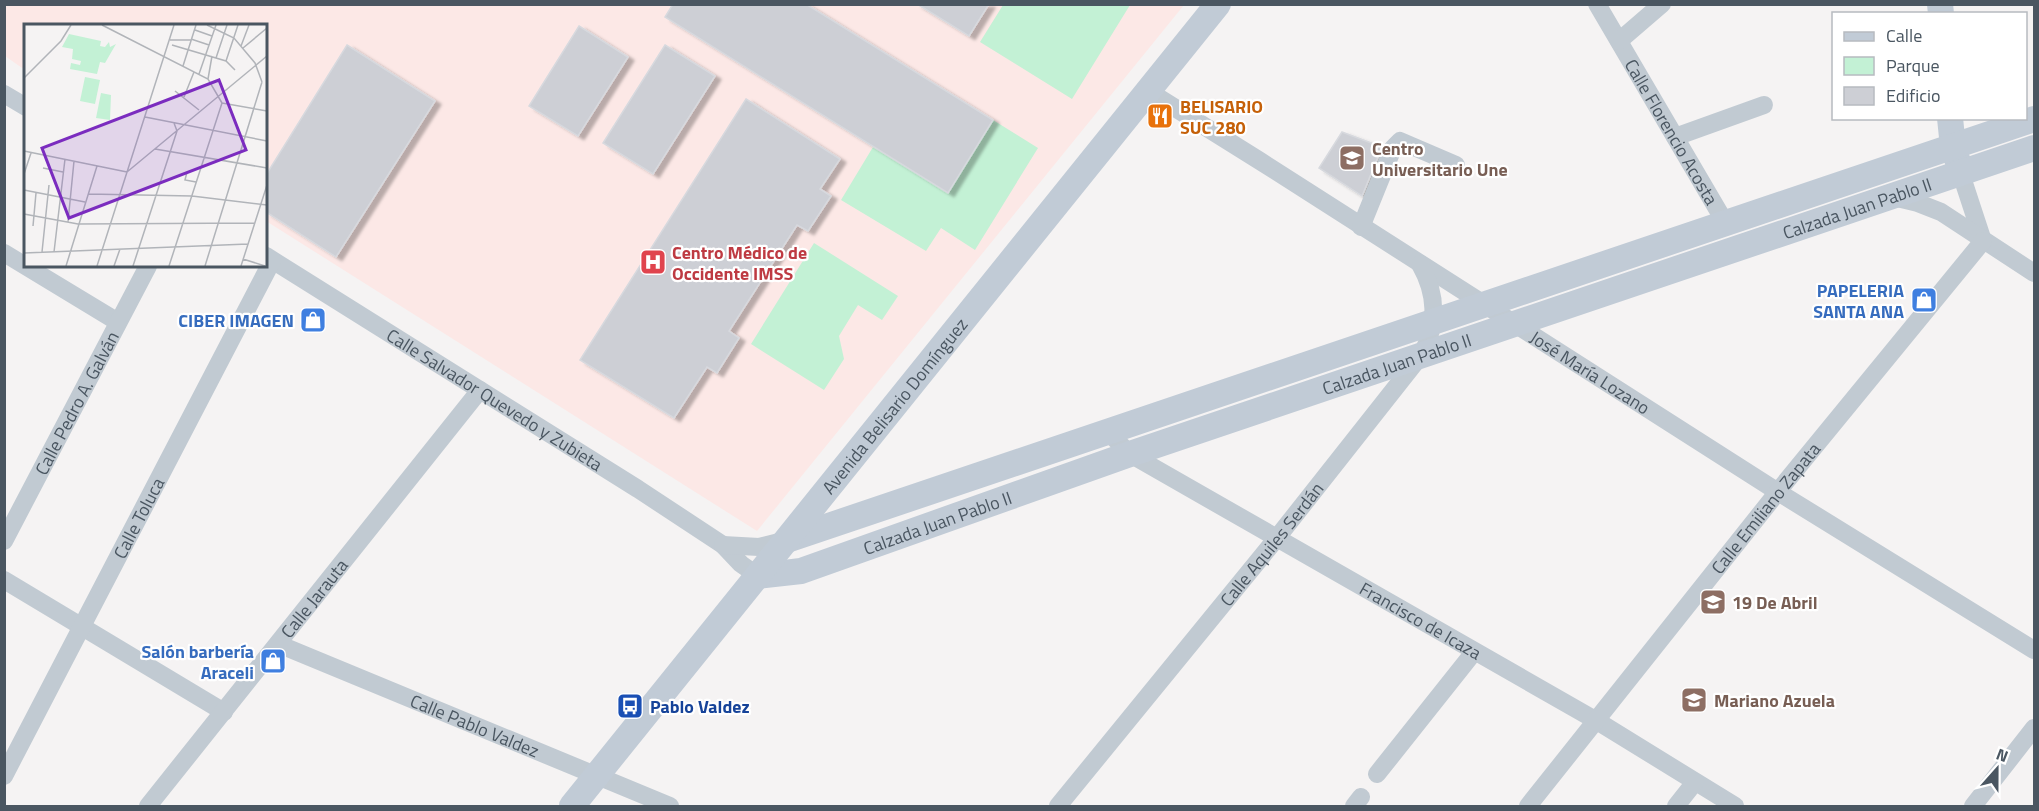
<svg xmlns="http://www.w3.org/2000/svg" width="2039" height="811" font-family="'Titillium Web',sans-serif">
<style>
.medical{fill:#fce8e6}
.green{fill:#c3f1d5}
.building{fill:#cdcfd5;stroke:#d7d9de;stroke-width:1.5;filter:url(#shadow)}
.lines{fill:none;stroke-linecap:round;stroke-linejoin:round}
.street{stroke:#c1cad2;stroke-width:18}
.secondary{stroke:#c1cbd6;stroke-width:26}
.labels{text-anchor:middle;dominant-baseline:central;stroke-width:4.5;stroke-linejoin:round;paint-order:stroke}
.food-label{font-size:18px;font-weight:bold;fill:#c56008;stroke:#fff;text-anchor:start}
.street-label{font-size:18px;fill:#4a5661;stroke:#fff}
.education-label{font-size:18px;font-weight:bold;fill:#785e54;stroke:#fff;text-anchor:start}
.health-label{font-size:18px;font-weight:bold;fill:#be3a42;stroke:#fff;text-anchor:start}
.shop-label{font-size:18px;font-weight:bold;fill:#366cbe;stroke:#fff;text-anchor:end}
.transit-label{font-size:18px;font-weight:bold;fill:#164399;stroke:#fff;text-anchor:start}
.inset-road{fill:none;stroke:#b1b4b9;stroke-width:1.5}
.view{fill:#7b2cbf;fill-opacity:0.15;stroke:#7b2cbf;stroke-width:3}
.inset-edge{fill:none;stroke:#4a5661;stroke-width:3}
</style>
<defs>
<filter id="shadow"><feDropShadow dx="6" dy="3.5" stdDeviation="1.5" flood-color="#0004"/></filter>
</defs>
<rect width="100%" height="100%" fill="#f5f3f3"/>
<!-- medical -->
<polygon class="medical" points="4,5 1184,5 757,531 266,221 266,26 26,26 25,70 5,56"/>
<!-- green -->
<g class="green">
<polygon points="1003,5 1003,4 1130,5 1072,99 980,42"/>
<polygon points="993,120 1038,148 975,250 941,228 926,251 841,200 873,147 948,193"/>
<polygon points="814,243 898,296 882,320 858,305 839,336 844,359 824,390 751,344"/>
</g>
<!-- building -->
<g class="building">
<polygon points="673,4 806,4 993,120 948,193 665,17"/>
<polygon points="917,4 989,4 969,36"/>
<polygon points="579,26 628,57 578,136 529,106"/>
<polygon points="347,45 435,101 336,257 266,212 266,175"/>
<polygon points="665,45 715,76 653,174 603,143"/>
<polygon points="746,99 840,159 820,189 831,196 808,231 797,225 729,331 739,338 717,373 707,367 674,418 580,360"/>
<polygon points="1342,132 1382,147 1362,196 1319,168"/>
</g>
<g class="lines">
<!-- street -->
<g class="street">
<path id="s1" d="M1597,4L1726,224"/>
<polyline points="1619,41 1662,4"/>
<path id="s2" d="M1148,91L1260,161L1778,492L2034,650"/>
<polyline points="4,94 26,107"/>
<polyline points="1675,137 1764,105"/>
<polyline points="1961,174 1983,241"/>
<polyline points="1893,197 1918,203 1941,212 2034,273"/>
<polyline points="1361,227 1393,148 1400,141 1456,165"/>
<polyline points="4,253 118,322"/>
<path id="s3" d="M266,256L638,489L723,545L741,564L758,576"/>
<path id="s4" d="M1108,432L1130,454L1597,721L1735,806"/>
<path id="s5" d="M4,541L148,266"/>
<polyline points="723,545 759,547 787,540"/>
<polyline points="4,580 224,712"/>
<path id="s6" d="M278,644L670,806"/>
<polyline points="1377,774 1474,652"/>
<path id="s7" d="M4,776L272,261"/>
<path id="s8" d="M148,806L480,390"/>
<path id="s9" d="M1058,806L1276,539L1422,354C1438,323 1437,294 1420,264"/>
<polyline points="1354,806 1361,797"/>
<path id="s10" d="M1528,806L1784,484L1983,241"/>
<polyline points="1676,806 1695,782"/>
<polyline points="1973,806 2034,728"/>
</g>
<!-- secondary -->
<g class="secondary">
<polyline points="1940,4 1941,14"/>
<polyline points="1950,118 1953,147 1958,162"/>
<polyline points="787,540 2034,119"/>
<path id="s11" d="M758,576L801,571L1130,454L2034,148"/>
<path id="s12" d="M572,806L1218,4"/>
</g>
</g>
<!-- icons -->
<defs>
<symbol id="restaurant-square" viewBox="-11 -11 22 22"><rect x="-9" y="-9" width="18" height="18" rx="4" fill="#e8710a" stroke="#fff"/><path d="M-5-6h1v4h1v-4h1v4h1v-4h1v5L-1.5 .5V6h-2V.5L-5-1ZM5-6V6H3V1.5H1.5Q1.5-4 5-6Z" fill="#fff"/></symbol>
<symbol id="university-square" viewBox="-11 -11 22 22"><rect x="-9" y="-9" width="18" height="18" rx="4" fill="#8d6e63" stroke="#fff"/><path d="M0-5L7-2L0 1L-7-2ZM-4 1L0 2.5L4 1V4Q0 6-4 4Z" fill="#fff"/></symbol>
<symbol id="hospital-square" viewBox="-11 -11 22 22"><rect x="-9" y="-9" width="18" height="18" rx="4" fill="#e0444e" stroke="#fff"/><path d="M-5-5h3v3.5h4V-5h3V5h-3V1.5h-4V5h-3Z" fill="#fff"/></symbol>
<symbol id="shop-square" viewBox="-11 -11 22 22"><rect x="-9" y="-9" width="18" height="18" rx="4" fill="#3f7fe0" stroke="#fff"/><path d="M-5-2.5h2.3a2.7 3.5 0 0 1 5.4 0H5L5.5 6h-11ZM-1.5-2.5h3a1.5 2.3 0 0 0-3 0Z" fill="#fff"/></symbol>
<symbol id="school-square" viewBox="-11 -11 22 22"><rect x="-9" y="-9" width="18" height="18" rx="4" fill="#8d6e63" stroke="#fff"/><path d="M0-5L7-2L0 1L-7-2ZM-4 1L0 2.5L4 1V4Q0 6-4 4Z" fill="#fff"/></symbol>
<symbol id="bus-square" viewBox="-11 -11 22 22"><rect x="-9" y="-9" width="18" height="18" rx="4" fill="#1a4fb4" stroke="#fff"/><path d="M-5-6H5V4H4V6H2V4H-2V6H-4V4H-5ZM-3.5-4V0h7V-4ZM-3.5 1.2v1.5H-2V1.2ZM2 1.2v1.5H3.5V1.2Z" fill="#fff"/></symbol>
</defs>
<g fill-rule="evenodd">
<use href="#restaurant-square" x="1145" y="101" width="30" height="30"/>
<use href="#university-square" x="1337" y="143" width="30" height="30"/>
<use href="#hospital-square" x="638" y="247" width="30" height="30"/>
<use href="#shop-square" x="1909" y="285" width="30" height="30"/>
<use href="#shop-square" x="298" y="305" width="30" height="30"/>
<use href="#school-square" x="1698" y="587" width="30" height="30"/>
<use href="#shop-square" x="258" y="646" width="30" height="30"/>
<use href="#school-square" x="1679" y="685" width="30" height="30"/>
<use href="#bus-square" x="615" y="691" width="30" height="30"/>
</g>
<g class="labels">
<!-- food labels -->
<g class="food-label">
<text x="1180" y="106">BELISARIO<tspan x="1180" dy="21">SUC 280</tspan></text>
</g>
<!-- street labels -->
<g class="street-label">
<text stroke="none"><textPath href="#s1" startOffset="148">Calle Florencio Acosta</textPath></text>
<text stroke="none"><textPath href="#s11" startOffset="1160">Calzada Juan Pablo II</textPath></text>
<text stroke="none"><textPath href="#s11" startOffset="674">Calzada Juan Pablo II</textPath></text>
<text stroke="none"><textPath href="#s2" startOffset="524">José María Lozano</textPath></text>
<text stroke="none"><textPath href="#s3" startOffset="270">Calle Salvador Quevedo y Zubieta</textPath></text>
<text stroke="none"><textPath href="#s5" startOffset="156">Calle Pedro A. Galván</textPath></text>
<text stroke="none"><textPath href="#s12" startOffset="514">Avenida Belisario Domínguez</textPath></text>
<text stroke="none"><textPath href="#s10" startOffset="381">Calle Emiliano Zapata</textPath></text>
<text stroke="none"><textPath href="#s7" startOffset="291">Calle Toluca</textPath></text>
<text stroke="none"><textPath href="#s11" startOffset="188">Calzada Juan Pablo II</textPath></text>
<text stroke="none"><textPath href="#s9" startOffset="338">Calle Aquiles Serdán</textPath></text>
<text stroke="none"><textPath href="#s8" startOffset="266">Calle Jarauta</textPath></text>
<text stroke="none"><textPath href="#s4" startOffset="366">Francisco de Icaza</textPath></text>
<text stroke="none"><textPath href="#s6" startOffset="213">Calle Pablo Valdez</textPath></text>
</g>
<!-- education labels -->
<g class="education-label">
<text x="1372" y="148">Centro<tspan x="1372" dy="21">Universitario Une</tspan></text>
<text x="1732" y="602">19 De Abril</text>
<text x="1714" y="700">Mariano Azuela</text>
</g>
<!-- health labels -->
<g class="health-label">
<text x="672" y="252">Centro Médico de<tspan x="672" dy="21">Occidente IMSS</tspan></text>
</g>
<!-- shop labels -->
<g class="shop-label">
<text x="1904" y="290">PAPELERIA<tspan x="1904" dy="21">SANTA ANA</tspan></text>
<text x="294" y="320">CIBER IMAGEN</text>
<text x="254" y="651">Salón barbería<tspan x="254" dy="21">Araceli</tspan></text>
</g>
<!-- transit labels -->
<g class="transit-label">
<text x="650" y="706">Pablo Valdez</text>
</g>
</g>
<!-- overview -->
<g transform="translate(24 24)">
<rect width="243" height="243" fill="#f5f3f3"/>
<path d="M45,10L77,17L76,22L81,23L85,18L86,23L92,20L81,39L76,38L73,50L46,45L47,39L56,41L57,37L48,35L49,25L38,23ZM61,53L76,56L71,80L56,77ZM77,69L87,71L86,96L72,94Z" fill="#c3f1d5"/>
<path class="inset-road" d="M78,1L184,55L198,79M183,1L210,14L231,39L238,58M171,6L188,12M167,15L185,21M146,16H167M148,21L202,37L211,46M217,22L225,1M219,24L243,4M192,34L203,1M202,37L214,1M159,42L172,1M175,50L192,1M0,54L37,17L47,1M184,55L188,32M151,67L175,86M160,73L170,48M198,79L243,87M121,93L243,117M131,125L243,144M0,127L103,148M19,144L39,148M103,148L243,32M163,148L161,156L172,158M0,150L7,129M0,166L61,178M64,170L168,172L243,181M0,190L54,200L231,199M44,198L50,137M9,202L12,169M18,228L25,161M30,228L41,135M0,229L224,220M219,235L241,242M42,242L73,142M73,242L150,1M90,242L96,225M109,242L153,107L150,99M145,242L198,79M181,242L238,58M217,242L243,161"/>
<path class="view" d="M195,56L222,126L45,194L18,124Z"/>
<rect width="243" height="243" class="inset-edge"/>
</g>
<!-- border -->
<rect width="2039" height="811" fill="none" stroke="#4a5661" stroke-width="12"/>
<!-- legend -->
<rect x="1832" y="12" width="195" height="108" fill="#ffffff" stroke="#b7bbc0" stroke-width="1.5"/>
<rect x="1844" y="32" width="30" height="9" fill="#c1cbd6" stroke="#b7bbc0" stroke-width="1.5"/>
<text x="1886" y="42" font-size="18" fill="#4a5661">Calle</text>
<rect x="1844" y="57" width="30" height="18" fill="#c3f1d5" stroke="#b7bbc0" stroke-width="1.5"/>
<text x="1886" y="72" font-size="18" fill="#4a5661">Parque</text>
<rect x="1844" y="87" width="30" height="18" fill="#cdcfd5" stroke="#b7bbc0" stroke-width="1.5"/>
<text x="1886" y="102" font-size="18" fill="#4a5661">Edificio</text>
<!-- north arrow -->
<g transform="translate(1997 769) rotate(21)" stroke="#ffffff" stroke-width="4.5" paint-order="stroke">
<path d="M0-4.5L10 22L0 15L-10 22Z" fill="#4a5661"/>
<text y="-9" font-size="16" font-weight="bold" text-anchor="middle" fill="#4a5661">N</text>
</g>
</svg>
